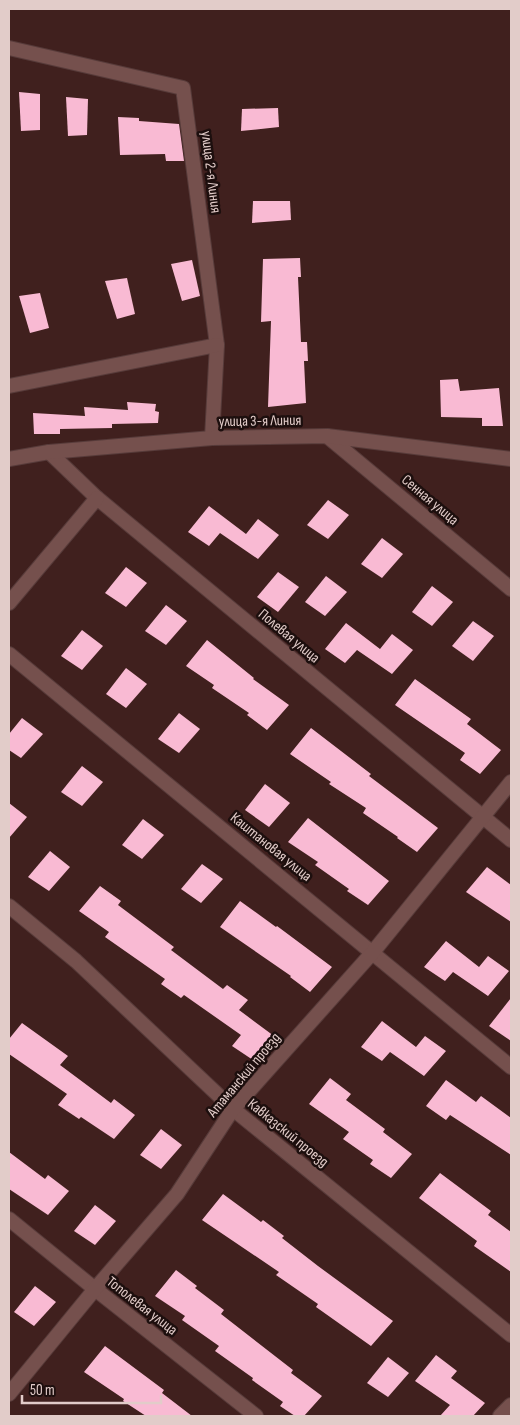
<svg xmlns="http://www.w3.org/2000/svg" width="520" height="1425" font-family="'Sofia Sans Condensed',sans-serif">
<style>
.building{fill:#f9bad3}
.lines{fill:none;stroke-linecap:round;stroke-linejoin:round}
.minor-casing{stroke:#573b3a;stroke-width:16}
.minor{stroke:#75504d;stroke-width:14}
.labels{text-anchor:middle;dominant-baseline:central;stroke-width:5;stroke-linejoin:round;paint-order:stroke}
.street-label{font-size:15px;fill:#e2ccc9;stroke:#1d0f0e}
</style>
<rect width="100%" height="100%" fill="#40201e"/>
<!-- building -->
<g class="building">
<polygon points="19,92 40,94 40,130 21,131"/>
<polygon points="66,97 88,99 87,135 68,136"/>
<polygon points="278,108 279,127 241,131 242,109"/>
<polygon points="118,117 139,118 139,121 179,124 184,161 166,161 165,154 120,155"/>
<polygon points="253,201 290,201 291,220 252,223"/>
<polygon points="300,258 301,277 298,277 301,342 307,342 308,361 304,361 306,403 268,407 271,321 261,322 263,259"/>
<polygon points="192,260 200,296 182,301 171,264"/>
<polygon points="127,278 135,314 117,319 105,281"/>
<polygon points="40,293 49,328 30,333 19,296"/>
<polygon points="458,379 460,391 499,388 503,426 482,426 482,418 441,417 440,380"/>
<polygon points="127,402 156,404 155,411 159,412 158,423 112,424 112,428 60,429 60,434 34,434 33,413 85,416 84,407 128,410"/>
<polygon points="328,500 349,515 328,539 307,525"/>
<polygon points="209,506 246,534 258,519 279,535 258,559 220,533 209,546 188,532"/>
<polygon points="382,538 403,554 382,578 361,564"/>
<polygon points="126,567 147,583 126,607 105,593"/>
<polygon points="278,572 299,587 278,612 257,597"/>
<polygon points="326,576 347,592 325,616 305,602"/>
<polygon points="432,586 453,602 432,626 412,612"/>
<polygon points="166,605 187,621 166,645 145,631"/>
<polygon points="473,621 494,636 473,661 452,646"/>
<polygon points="346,623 380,649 392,634 413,650 392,674 357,650 345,663 325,649"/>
<polygon points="82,630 103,646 82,670 61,656"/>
<polygon points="207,640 254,678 253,679 289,705 267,730 247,715 249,713 212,688 214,685 186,666"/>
<polygon points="126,668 147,684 126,708 106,694"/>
<polygon points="415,679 471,719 467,724 501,750 480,774 460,760 465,753 395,705"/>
<polygon points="179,713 200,729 179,753 158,739"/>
<polygon points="22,718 43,734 21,758 9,750 9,734"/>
<polygon points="311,728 371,774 369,776 438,828 417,852 397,838 398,837 363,813 366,808 329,784 331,782 290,754"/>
<polygon points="82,766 103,782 82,806 61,792"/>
<polygon points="265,784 290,803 269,827 245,810"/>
<polygon points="9,803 27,817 9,838"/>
<polygon points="308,818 389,881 368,905 347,891 349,889 315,865 318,862 288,842"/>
<polygon points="143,819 164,835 142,859 122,845"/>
<polygon points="50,851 70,867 49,891 28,877"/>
<polygon points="202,864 223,879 201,903 181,889"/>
<polygon points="487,867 511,885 511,922 466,892"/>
<polygon points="100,886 121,901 118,905 174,947 171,950 223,989 227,985 248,1000 239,1010 274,1036 253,1060 232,1046 241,1035 184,995 181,998 161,984 165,979 105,937 109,932 79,911"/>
<polygon points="240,901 276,927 277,926 332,967 310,992 290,977 291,976 220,927"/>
<polygon points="446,941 479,967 488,956 509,971 488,996 453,972 445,981 424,967"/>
<polygon points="511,998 511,1041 489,1026"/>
<polygon points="382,1021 416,1047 425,1036 446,1051 424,1076 390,1052 382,1061 361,1047"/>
<polygon points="22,1023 68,1056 60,1065 111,1103 114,1099 135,1115 114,1139 81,1117 79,1119 58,1105 67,1094 9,1054 9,1039"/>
<polygon points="330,1078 351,1094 346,1100 385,1129 383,1132 412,1154 391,1178 370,1164 373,1160 343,1139 349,1132 309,1104"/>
<polygon points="446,1080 476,1102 481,1096 511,1118 511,1155 450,1115 446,1120 426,1106"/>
<polygon points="161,1129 182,1145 161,1169 140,1155"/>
<polygon points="9,1152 45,1179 48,1175 69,1191 48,1215 9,1189"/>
<polygon points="440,1173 491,1211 488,1215 511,1232 511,1272 474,1246 477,1241 419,1198"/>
<polygon points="223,1194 261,1222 263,1220 284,1236 282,1238 318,1266 393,1321 371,1346 316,1307 318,1304 276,1275 279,1272 202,1220"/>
<polygon points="95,1205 116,1221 95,1245 74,1231"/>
<polygon points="176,1270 197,1286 195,1288 224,1310 221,1314 293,1370 291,1373 322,1396 304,1416 295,1416 280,1406 283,1402 252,1380 253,1378 215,1351 219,1346 182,1320 185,1316 155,1296"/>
<polygon points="35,1286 56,1302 34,1326 14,1312"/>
<polygon points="105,1346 164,1390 162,1393 192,1416 146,1416 123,1401 124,1399 84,1372"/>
<polygon points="436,1355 457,1371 451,1378 485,1403 473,1416 440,1416 450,1405 415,1381"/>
<polygon points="388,1357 409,1373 388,1397 367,1383"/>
</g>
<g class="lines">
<defs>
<g id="minor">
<polyline points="9,48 183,88 217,345 212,438"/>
<polyline points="9,386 217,345"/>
<polyline points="327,436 511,589"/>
<polyline points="49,452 97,498 511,840"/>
<polyline points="9,459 49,452 212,438 327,436 511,459"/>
<polyline points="9,603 97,498"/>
<polyline points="9,654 511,1067"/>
<polyline points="9,906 76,961 233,1109 511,1335"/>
<polyline points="9,1219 95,1289 256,1416"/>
<polyline points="9,1394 95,1289 177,1194 233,1109 373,952 511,782"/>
<polyline points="500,1416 511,1405"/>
</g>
</defs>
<!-- minor casing -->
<use href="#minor" class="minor-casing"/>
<!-- minor -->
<use href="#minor" class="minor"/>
</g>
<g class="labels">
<!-- street labels -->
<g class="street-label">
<text transform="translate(211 172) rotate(83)">улица 2-я Линия</text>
<text transform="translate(260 421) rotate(-1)">улица 3-я Линия</text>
<text transform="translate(430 500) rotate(40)">Сенная улица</text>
<text transform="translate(289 636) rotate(40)">Полевая улица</text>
<text transform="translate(271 847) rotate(39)">Каштановая улица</text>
<text transform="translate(244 1075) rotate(-50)">Атаманский проезд</text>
<text transform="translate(288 1133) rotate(39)">Кавказский проезд</text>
<text transform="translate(142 1306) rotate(38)">Тополевая улица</text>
</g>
</g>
<!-- border -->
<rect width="520" height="1425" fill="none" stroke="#e2ccc9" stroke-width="20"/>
<!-- scale -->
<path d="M22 1395v8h139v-8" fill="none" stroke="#e2ccc9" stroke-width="2.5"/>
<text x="30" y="1395" font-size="15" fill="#e2ccc9" stroke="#1d0f0e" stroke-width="4" paint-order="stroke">50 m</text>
</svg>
